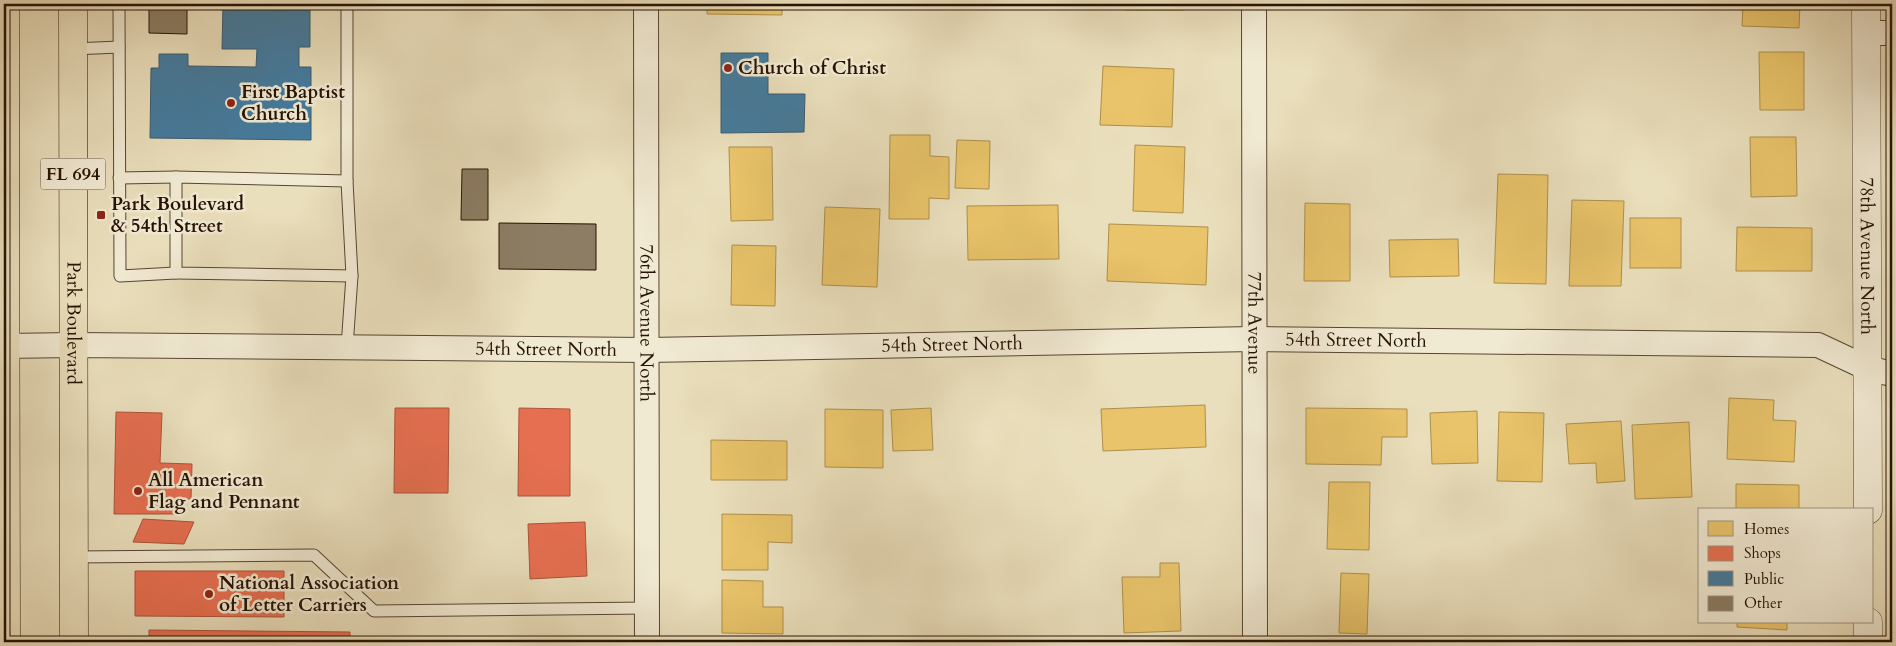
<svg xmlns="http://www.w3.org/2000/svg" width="1896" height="646" font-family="Cardo,serif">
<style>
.homes{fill:#e9c46a;stroke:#ae8f4b}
.shops{fill:#e76f51;stroke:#ad533a}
.public{fill:#457b9d;stroke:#3c5c6f}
.building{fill:#8c7d64;stroke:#261204}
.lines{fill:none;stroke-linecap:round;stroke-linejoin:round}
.service-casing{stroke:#574532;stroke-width:13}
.minor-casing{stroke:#574532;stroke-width:26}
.tertiary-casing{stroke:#574532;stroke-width:29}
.primary-casing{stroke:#261204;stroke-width:29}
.service{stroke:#f1ead3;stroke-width:11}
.minor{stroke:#f1ead3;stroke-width:24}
.tertiary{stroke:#f1ead3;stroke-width:28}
.primary{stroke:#eadfbc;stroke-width:28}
.poi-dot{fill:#8f2418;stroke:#f1ead3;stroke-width:2}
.labels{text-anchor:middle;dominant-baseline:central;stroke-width:5;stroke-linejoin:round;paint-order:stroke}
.shield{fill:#f1ead3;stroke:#635342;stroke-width:1}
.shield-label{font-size:18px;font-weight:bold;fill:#261204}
.poi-label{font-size:19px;font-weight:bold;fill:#261204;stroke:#f1ead3;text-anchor:start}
.street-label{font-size:19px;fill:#261204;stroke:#f1ead3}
</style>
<rect width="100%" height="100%" fill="#eadfbc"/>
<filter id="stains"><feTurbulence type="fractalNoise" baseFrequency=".004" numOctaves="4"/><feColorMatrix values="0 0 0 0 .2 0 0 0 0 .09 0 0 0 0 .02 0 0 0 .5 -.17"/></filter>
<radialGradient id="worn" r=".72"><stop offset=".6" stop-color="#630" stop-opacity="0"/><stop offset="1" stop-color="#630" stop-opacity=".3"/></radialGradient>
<!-- homes -->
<g class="homes">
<polygon points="707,4 782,4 782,15 707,14"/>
<rect x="1126" y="4" width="57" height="6"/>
<polygon points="1743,4 1800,4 1799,28 1742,26"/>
<polygon points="1759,52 1804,52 1804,110 1760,110"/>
<polygon points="1103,66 1174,69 1172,127 1100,125"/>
<polygon points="890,135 930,135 930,156 949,157 949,199 929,198 929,219 889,219"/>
<polygon points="1750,137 1796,137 1797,196 1751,197"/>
<polygon points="957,140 990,141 989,189 955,188"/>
<polygon points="1135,145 1185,147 1183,213 1133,211"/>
<polygon points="729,147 772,147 773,220 731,221"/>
<polygon points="1498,174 1548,175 1546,284 1494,283"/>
<polygon points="1572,200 1624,201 1621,286 1569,286"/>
<polygon points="1305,203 1350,204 1350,281 1304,281"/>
<polygon points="1058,205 1059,259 968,260 967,206"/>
<polygon points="825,207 880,209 877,287 822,285"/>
<rect x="1630" y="218" width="51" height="50"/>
<polygon points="1109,224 1208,227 1206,285 1107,281"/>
<polygon points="1737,227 1812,228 1812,271 1736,271"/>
<polygon points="1458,239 1459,276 1390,277 1389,240"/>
<polygon points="732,245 776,246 775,306 731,305"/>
<polygon points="1729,398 1774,400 1773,420 1796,421 1794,462 1727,459"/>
<polygon points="1205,405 1206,447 1103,451 1101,409"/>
<polygon points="931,408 933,450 893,451 891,410"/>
<polygon points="1306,408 1407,409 1407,437 1382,437 1381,465 1306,464"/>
<polygon points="825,409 883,410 883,468 825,467"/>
<polygon points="1477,411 1478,463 1432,464 1430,413"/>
<polygon points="1499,412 1544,413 1542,482 1497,481"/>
<polygon points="1621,421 1625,481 1597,483 1596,463 1569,464 1566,424"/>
<polygon points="1689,422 1692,497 1635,499 1632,425"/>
<polygon points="711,440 787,441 787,480 711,480"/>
<polygon points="1329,482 1370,482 1369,550 1327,549"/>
<polygon points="1736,484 1799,485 1799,510 1736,510"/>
<polygon points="722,514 792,515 792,543 768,542 768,570 722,570"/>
<polygon points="1160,563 1179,563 1181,631 1124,633 1122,577 1160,577"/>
<polygon points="1341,573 1369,574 1367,634 1339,633"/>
<polygon points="722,580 763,581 763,607 783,607 783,634 722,633"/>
<polygon points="1737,622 1787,622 1787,630 1737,627"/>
</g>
<!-- shops -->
<g class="shops">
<polygon points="395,408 449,408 448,493 394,493"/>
<polygon points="519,408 570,409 570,496 518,496"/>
<polygon points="116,412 162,413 160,463 192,464 191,499 176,499 176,514 114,514"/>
<polygon points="143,519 194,522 184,544 133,542"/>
<polygon points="585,522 587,576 530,579 528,524"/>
<polygon points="135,571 284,571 284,617 135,616"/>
<polygon points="149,630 350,632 350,642 149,642"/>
</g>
<!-- public -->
<g class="public">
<polygon points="223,4 310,4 310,47 299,47 299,67 311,67 311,140 150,138 151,68 159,68 159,54 188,54 188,66 256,67 257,49 222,49"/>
<polygon points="721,53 768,53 768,94 805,94 804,132 721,133"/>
</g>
<!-- building -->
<g class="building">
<polygon points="149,4 187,4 187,34 149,33"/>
<polygon points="462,169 488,169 488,220 461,220"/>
<polygon points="499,223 596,224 596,270 499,269"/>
</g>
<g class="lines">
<defs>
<g id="service">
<polyline points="119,4 120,276 176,273"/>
<polyline points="347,4 347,181 352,276 347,347"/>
<polyline points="73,49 119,47"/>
<polyline points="119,178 176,177"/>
<polyline points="347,181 176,177 176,273 352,276"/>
<polyline points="74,557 314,555 374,611 647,608"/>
</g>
<g id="minor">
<path id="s1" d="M646,4L647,642"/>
<path id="s2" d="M1254,4L1255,642"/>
<polyline points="1866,33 1892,33"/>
<path id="s3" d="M4,346L73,345L647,350L1254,339L1818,345L1867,368L1892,374"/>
</g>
<g id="tertiary">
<path id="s4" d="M1866,4L1868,510"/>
<polyline points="1868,622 1868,642"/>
</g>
<g id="primary">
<polyline points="5,4 6,642"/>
<path id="s5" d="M73,4L74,642"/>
</g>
</defs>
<!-- service casing -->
<use href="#service" class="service-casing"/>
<!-- minor casing -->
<use href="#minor" class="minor-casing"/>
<!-- tertiary casing -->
<use href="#tertiary" class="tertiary-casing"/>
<!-- primary casing -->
<use href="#primary" class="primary-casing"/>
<!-- service -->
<use href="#service" class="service"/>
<!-- minor -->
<use href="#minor" class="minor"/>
<!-- tertiary -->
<use href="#tertiary" class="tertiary"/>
<!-- primary -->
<use href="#primary" class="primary"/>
</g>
<!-- markers -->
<g class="poi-dot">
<circle cx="728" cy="68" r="5"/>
<circle cx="231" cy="103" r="5"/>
<rect x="96" y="210" width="10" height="10" rx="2.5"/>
<circle cx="138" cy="491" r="5"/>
<circle cx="209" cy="594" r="5"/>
</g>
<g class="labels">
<!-- shield labels -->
<rect class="shield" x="40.5" y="158.5" width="65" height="31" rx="4"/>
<g class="shield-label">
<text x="73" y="174">FL 694</text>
</g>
<!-- poi labels -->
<g class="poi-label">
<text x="738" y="68">Church of Christ</text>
<text x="241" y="92">First Baptist<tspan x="241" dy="22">Church</tspan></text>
<text x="111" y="204">Park Boulevard<tspan x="111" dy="22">&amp; 54th Street</tspan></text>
<text x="148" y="480">All American<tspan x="148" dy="22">Flag and Pennant</tspan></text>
<text x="219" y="583">National Association<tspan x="219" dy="22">of Letter Carriers</tspan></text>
</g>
<!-- street labels -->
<g class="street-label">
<text stroke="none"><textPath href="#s4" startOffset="252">78th Avenue North</textPath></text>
<text stroke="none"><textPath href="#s5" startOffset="319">Park Boulevard</textPath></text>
<text stroke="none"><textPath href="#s1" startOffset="319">76th Avenue North</textPath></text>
<text stroke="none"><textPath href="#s2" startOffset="319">77th Avenue</textPath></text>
<text stroke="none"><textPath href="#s3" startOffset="1352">54th Street North</textPath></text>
<text stroke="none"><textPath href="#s3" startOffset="948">54th Street North</textPath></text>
<text stroke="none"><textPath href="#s3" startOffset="542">54th Street North</textPath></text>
</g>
</g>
<!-- margin -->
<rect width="1896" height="646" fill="none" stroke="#eadfbc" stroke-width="20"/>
<rect x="5" y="5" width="1886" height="636" fill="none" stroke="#261204" stroke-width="2.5"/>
<rect x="10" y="10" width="1876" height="626" fill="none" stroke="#261204"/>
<!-- legend -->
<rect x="1698" y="508" width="175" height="115" fill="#f1ead3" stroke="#a09480"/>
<rect x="1708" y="521" width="25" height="15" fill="#e9c46a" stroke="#a09480"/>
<text x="1744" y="534" font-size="15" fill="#261204">Homes</text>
<rect x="1708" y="546" width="25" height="15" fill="#e76f51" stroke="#a09480"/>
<text x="1744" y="558" font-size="15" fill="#261204">Shops</text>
<rect x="1708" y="571" width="25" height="15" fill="#457b9d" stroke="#a09480"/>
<text x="1744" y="584" font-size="15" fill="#261204">Public</text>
<rect x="1708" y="596" width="25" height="15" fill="#8c7d64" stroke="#a09480"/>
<text x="1744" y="608" font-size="15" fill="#261204">Other</text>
<rect width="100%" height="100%" filter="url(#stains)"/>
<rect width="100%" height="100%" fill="url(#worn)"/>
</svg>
